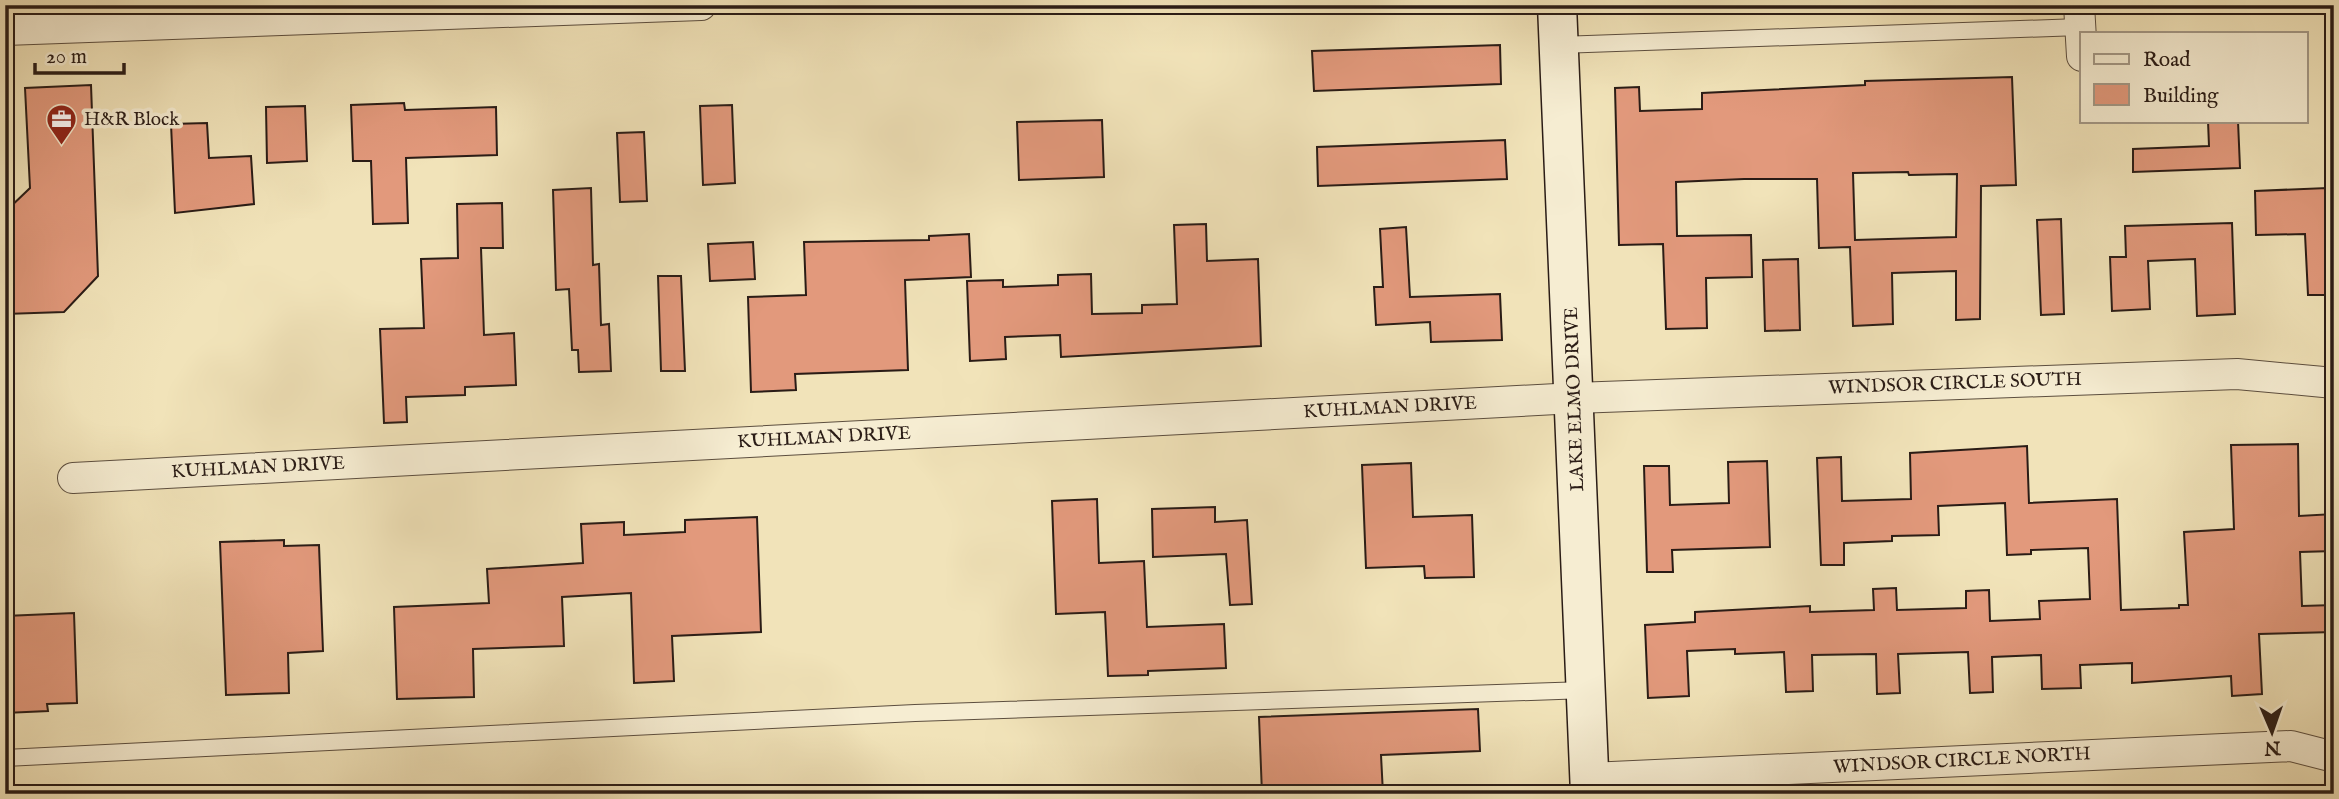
<svg xmlns="http://www.w3.org/2000/svg" width="2339" height="799" font-family="'IM FELL English',serif">
<style>
.building{fill:#e2997c;stroke:#2a1c16;stroke-width:2;fill-rule:evenodd}
.lines{fill:none;stroke-linecap:round;stroke-linejoin:round}
.lane-casing{stroke:#5c4e3f;stroke-width:18}
.street-casing{stroke:#5c4e3f;stroke-width:32}
.secondary-casing{stroke:#2a1c16;stroke-width:41}
.lane{stroke:#f6edd2;stroke-width:16}
.street{stroke:#f6edd2;stroke-width:30}
.secondary{stroke:#f6edd2;stroke-width:38}
.labels{text-anchor:middle;dominant-baseline:central;stroke-width:7;stroke-linejoin:round;paint-order:stroke}
.poi-label{font-size:19px;fill:#2a1c16;stroke:#f6edd2;text-anchor:start}
.street-label{font-size:19px;fill:#2a1c16;stroke:#f6edd2}
</style>
<rect width="100%" height="100%" fill="#f1e3b9"/>
<filter id="stains"><feTurbulence type="fractalNoise" baseFrequency=".00286" numOctaves="4"/><feColorMatrix values="0 0 0 0 .2 0 0 0 0 .09 0 0 0 0 .02 0 0 0 .5 -.17"/></filter>
<radialGradient id="worn" r=".72"><stop offset=".6" stop-color="#630" stop-opacity="0"/><stop offset="1" stop-color="#630" stop-opacity=".3"/></radialGradient>
<!-- building -->
<g class="building">
<polygon points="1500,45 1501,84 1314,91 1312,51"/>
<path d="M2012,77L2016,185L1981,186L1980,319L1956,320V271L1892,273L1893,324L1853,326L1850,247L1819,248L1817,179H1744L1676,182L1677,236L1751,235L1752,277L1706,278L1707,328L1666,329L1663,244L1619,245L1615,88L1639,87L1640,111L1702,109V93L1865,85V81ZM1908,172L1909,175L1957,174L1956,237L1855,240L1853,173Z"/>
<polygon points="91,85 98,276 64,312 5,314 5,212 30,188 25,88"/>
<polygon points="404,103 405,110 496,107 497,155 406,158 408,223 373,224 371,161 353,161 351,105"/>
<polygon points="732,105 735,183 703,185 700,106"/>
<polygon points="305,106 307,161 267,163 266,107"/>
<polygon points="1102,120 1104,177 1019,180 1017,122"/>
<polygon points="2208,121 2238,121 2240,168 2133,172 2133,149 2209,146"/>
<polygon points="207,123 209,158 251,156 254,204 175,213 171,124"/>
<polygon points="644,132 647,201 620,202 617,133"/>
<polygon points="1505,140 1507,179 1318,186 1317,147"/>
<polygon points="591,188 593,265 599,264 601,325 609,324 611,371 579,372 578,350 572,350 569,289 556,290 553,190"/>
<polygon points="2327,188 2331,295 2308,295 2305,234 2256,235 2255,191"/>
<polygon points="502,203 503,248 481,248 484,335 514,333 516,385 465,387 465,395 406,397 407,422 384,423 380,329 424,328 421,259 458,258 457,204"/>
<polygon points="2061,219 2064,314 2041,315 2037,220"/>
<polygon points="2232,223 2235,314 2197,316 2195,259 2148,261 2150,309 2112,311 2110,257 2126,257 2125,226"/>
<polygon points="1206,224 1207,261 1258,259 1261,346 1061,357 1060,335 1005,337 1006,359 970,361 967,281 1003,280 1003,287 1058,285 1058,275 1091,274 1092,314 1142,313 1142,305 1177,304 1174,225"/>
<polygon points="1406,227 1410,297 1500,294 1502,340 1431,342 1430,322 1376,325 1374,287 1383,287 1380,229"/>
<polygon points="969,234 971,277 905,280 908,370 795,374 796,390 751,392 748,297 806,295 804,242 929,240 929,236"/>
<polygon points="753,242 755,279 710,281 708,244"/>
<polygon points="1798,259 1800,330 1765,331 1763,260"/>
<polygon points="658,276 681,276 685,371 661,371"/>
<polygon points="2298,444 2299,516 2334,514 2334,551 2300,552 2302,606 2334,605 2334,632 2259,634 2262,694 2232,696 2231,676 2132,683 2132,663 2080,665 2081,688 2042,689 2041,655 1992,657 1993,692 1970,693 1968,652 1898,654 1900,693 1877,694 1876,654 1812,655 1813,691 1786,692 1784,652 1735,654 1735,649 1687,651 1689,696 1648,698 1645,625 1695,622 1695,612 1810,606 1810,612 1874,610 1873,589 1896,588 1897,610 1966,608 1966,591 1989,590 1990,621 2040,619 2039,601 2090,599 2088,548 2031,550 2031,554 2007,555 2005,503 1938,506 1939,535 1892,536 1892,541 1844,543 1844,565 1821,565 1817,458 1841,457 1842,501 1911,499 1910,453 2027,446 2029,503 2117,499 2121,610 2179,608 2179,605 2188,605 2184,532 2234,529 2231,445"/>
<polygon points="1767,461 1770,547 1672,550 1673,572 1647,572 1644,466 1669,466 1670,505 1729,503 1728,462"/>
<polygon points="1411,463 1413,517 1472,515 1474,577 1425,578 1424,566 1366,568 1362,465"/>
<polygon points="1097,499 1099,563 1144,561 1147,627 1224,624 1226,668 1148,671 1148,675 1108,676 1105,612 1056,614 1052,501"/>
<polygon points="1215,507 1215,522 1247,520 1252,604 1230,605 1226,554 1153,557 1152,509"/>
<polygon points="757,517 761,632 672,636 674,681 634,683 631,593 562,597 564,646 473,649 474,697 397,699 394,607 489,603 487,569 583,563 581,524 624,522 624,535 685,532 685,520"/>
<polygon points="284,540 284,546 319,545 323,651 288,653 289,693 226,695 220,542"/>
<polygon points="74,613 77,703 47,704 48,711 5,713 5,616"/>
<polygon points="1478,709 1480,751 1381,755 1383,794 1262,794 1259,717"/>
</g>
<g class="lines">
<defs>
<g id="lane">
<polyline points="1559,45 2080,27"/>
<polyline points="5,758 915,713 1586,690"/>
</g>
<g id="street">
<polyline points="2079,5 2082,56"/>
<polyline points="5,30 701,5"/>
<polyline points="73,478 1575,398 2237,374 2334,383"/>
<polyline points="1590,778 2291,746 2334,757"/>
</g>
<polyline id="secondary" points="1557,5 1590,794"/>
</defs>
<!-- lane casing -->
<use href="#lane" class="lane-casing"/>
<!-- street casing -->
<use href="#street" class="street-casing"/>
<!-- secondary casing -->
<use href="#secondary" class="secondary-casing"/>
<!-- lane -->
<use href="#lane" class="lane"/>
<!-- street -->
<use href="#street" class="street"/>
<!-- secondary -->
<use href="#secondary" class="secondary"/>
</g>
<!-- icons -->
<defs>
<symbol id="office-pin" viewBox="-11 -11 22 30"><path d="M0 17L-7.5 6A9.5 9.5 0 1 1 7.5 6Z" fill="#8f2418" stroke="#f6edd2"/><path d="M-6-3h4V-5.5h4V-3h4V5H-6ZM-1-4.5V-3h2v-1.5ZM-6 0V1H6V0Z" fill="#fff"/></symbol>
</defs>
<g fill-rule="evenodd">
<use href="#office-pin" x="44" y="102" width="35" height="47"/>
</g>
<g class="labels">
<!-- poi labels -->
<g class="poi-label">
<text x="84" y="120">H&amp;R Block</text>
</g>
<!-- street labels -->
<g class="street-label">
<text transform="translate(1955 384) rotate(-2)">WINDSOR CIRCLE SOUTH</text>
<text transform="translate(1575 399) rotate(-92)">LAKE ELMO DRIVE</text>
<text transform="translate(1390 408) rotate(-3)">KUHLMAN DRIVE</text>
<text transform="translate(824 438) rotate(-3)">KUHLMAN DRIVE</text>
<text transform="translate(258 468) rotate(-3)">KUHLMAN DRIVE</text>
<text transform="translate(1962 761) rotate(-3)">WINDSOR CIRCLE NORTH</text>
</g>
</g>
<!-- margin -->
<rect width="2339" height="799" fill="none" stroke="#f1e3b9" stroke-width="28"/>
<rect x="7" y="7" width="2325" height="785" fill="none" stroke="#2a1c16" stroke-width="3.5"/>
<rect x="14" y="14" width="2311" height="771" fill="none" stroke="#2a1c16" stroke-width="2"/>
<!-- legend -->
<rect x="2080" y="32" width="228" height="91" fill="#f6edd2" stroke="#a49987" stroke-width="2"/>
<rect x="2094" y="54" width="35" height="10" fill="#f6edd2" stroke="#a49987" stroke-width="2"/>
<text x="2143" y="66" font-size="21" fill="#2a1c16">Road</text>
<rect x="2094" y="84" width="35" height="21" fill="#e2997c" stroke="#a49987" stroke-width="2"/>
<text x="2143" y="102" font-size="21" fill="#2a1c16">Building</text>
<!-- north arrow -->
<g transform="translate(2272 732) rotate(178)" stroke="#f6edd2" stroke-width="5" paint-order="stroke">
<path d="M0-5L12 26L0 18L-12 26Z" fill="#2a1c16"/>
<text y="-10" font-size="19" font-weight="bold" text-anchor="middle" fill="#2a1c16">N</text>
</g>
<!-- scale -->
<path d="M35 63v10h89v-10" fill="none" stroke="#2a1c16" stroke-width="3.5"/>
<text x="46" y="63" font-size="21" fill="#2a1c16" stroke="#f6edd2" stroke-width="5" paint-order="stroke">20 m</text>
<rect width="100%" height="100%" filter="url(#stains)"/>
<rect width="100%" height="100%" fill="url(#worn)"/>
</svg>
